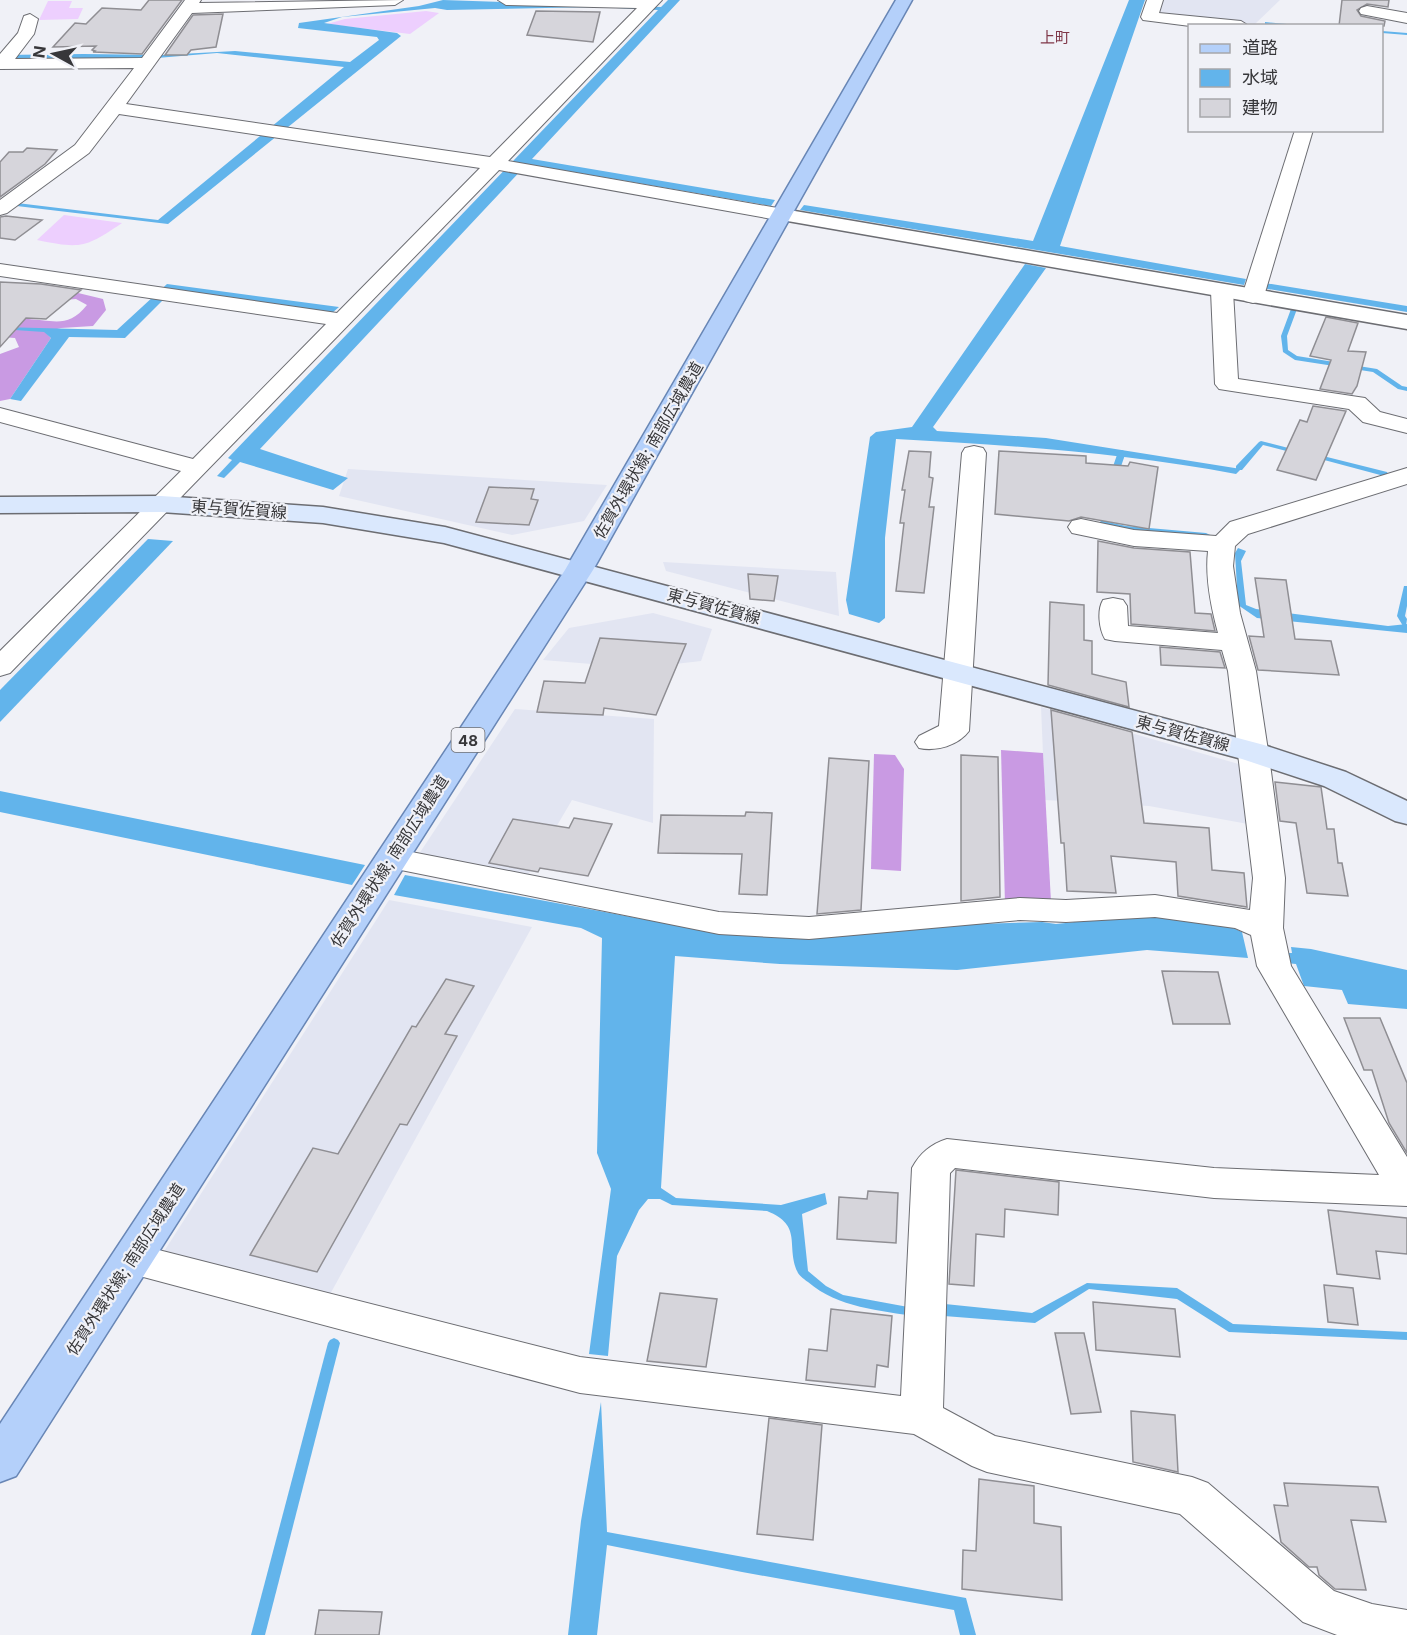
<svg xmlns="http://www.w3.org/2000/svg" width="1407" height="1635" font-family="Inter,'Noto Sans JP',sans-serif">
<style>
.built{fill:#e2e5f2}
.green{fill:#edcffe}
.forest{fill:#c99ae3}
.water{fill:#62b4eb}
.lines{fill:none;stroke-linecap:round;stroke-linejoin:round}
.stream{fill:#62b4eb;fill-rule:evenodd}
.building{fill:#d6d5db;stroke:#8f8e93;stroke-width:1.5}
.minor-casing{stroke:#6c6d72;stroke-width:2}
.tertiary-casing{stroke:#6c6d72;stroke-width:3}
.secondary-casing{stroke:#6c6d72;stroke-width:3}
.primary-casing{stroke:#6886b5;stroke-width:3}
.minor{fill:#fff;fill-rule:evenodd}
.tertiary{fill:#fff;fill-rule:evenodd}
.secondary{fill:#dae8fd;fill-rule:evenodd}
.primary{fill:#b4d0fa;fill-rule:evenodd}
.labels{text-anchor:middle;dominant-baseline:central;stroke-width:4.5;stroke-linejoin:round;paint-order:stroke}
.far-neighbourhood-label{font-size:15px;fill:#7f3748;stroke:#f0f1f7}
.shield{fill:#f0f1f7;stroke:#6e6f73;stroke-width:1.5}
.shield-label{font-size:15px;font-weight:bold;fill:#37373a}
.street-label{font-size:16px;fill:#37373a;stroke:#f0f1f7}
</style>
<rect width="100%" height="100%" fill="#f0f1f7"/>
<!-- built -->
<g class="built">
<polygon points="1159,0 1280,0 1255,24 1152,16"/>
<polygon points="348,469 607,485 584,521 512,535 339,496"/>
<polygon points="663,562 836,572 839,616 666,571"/>
<polygon points="653,613 712,629 701,661 640,668 543,660 569,628"/>
<polygon points="1041,707 1242,765 1248,824 1149,806 1045,800"/>
<polygon points="515,709 654,719 653,823 572,800 528,875 419,854"/>
<polygon points="389,900 532,927 328,1298 163,1253"/>
</g>
<!-- green -->
<g class="green">
<polygon points="48,1 72,1 69,8 83,8 78,19 39,20"/>
<polygon points="426,11 439,13 410,34 327,24 345,19"/>
<path d="M64,215L122,223C85,248 81,249 37,240Z"/>
</g>
<!-- forest -->
<g class="forest">
<path d="M74,292L103,299L106,310L93,326L61,328L45,332L51,338L10,399L0,401V354L19,347L15,338L0,337V323C8,322 16,320 24,319C52,319 67,330 87,305L76,299L52,301Z"/>
<polygon points="1001,750 1043,753 1051,902 1005,904"/>
<polygon points="874,754 895,755 904,769 901,871 871,869"/>
</g>
<!-- water -->
<g class="water">
<polygon points="443,0 661,7 668,0 680,0 532,159 775,200 771,206 527,164 260,449 348,478 333,490 240,462 224,478 217,476 232,460 228,458 658,10 596,7 447,10 435,8 342,17 324,23 397,33 401,36 168,224 0,204 17,203 158,220 344,67 217,53 157,58 0,60 0,55 84,54 162,55 235,51 350,62 379,40 377,37 298,28 299,23 419,6"/>
<polygon points="1129,0 1145,0 1060,246 1246,279 1244,285 800,210 804,205 1033,241"/>
<path d="M1025,264L1046,268L933,427L937,431L1046,438L1241,469L1236,474C1124,453 1010,445 896,439L885,538V618L879,623L849,614L846,600L870,437L876,432L912,427Z"/>
<polygon points="1265,283 1407,306 1407,312 1262,288"/>
<polygon points="167,284 339,307 332,313 172,291 125,338 69,337 21,401 10,399 51,338 44,332 0,329 0,327 117,330"/>
<polygon points="148,539 173,541 0,722 0,690"/>
<polygon points="1238,548 1246,551 1241,561 1246,605 1256,609 1388,626 1407,624 1407,633 1257,618 1238,605 1235,553"/>
<polygon points="0,791 365,865 352,885 0,812"/>
<path d="M405,875L712,932L1042,922L1056,924C1115,918 1188,905 1242,932L1248,958L1147,950L957,970L780,964L675,956L661,1188L676,1198L781,1205L825,1193L827,1204L802,1214L808,1271L826,1286L843,1295L919,1309L918,1317C880,1310 838,1308 808,1282C805,1280 800,1276 798,1273C785,1246 804,1226 767,1211L672,1205L660,1199H648L639,1210L617,1256L608,1356L589,1354L611,1189L597,1153L602,938L581,928L394,895Z"/>
<polygon points="1291,947 1311,949 1407,970 1407,1009 1348,1004 1342,990 1304,986 1296,964 1286,963 1284,953 1292,953"/>
<polygon points="1087,1283 1177,1288 1233,1324 1407,1332 1407,1340 1229,1332 1177,1299 1089,1289 1035,1323 944,1316 945,1304 1032,1313"/>
<polygon points="601,1402 607,1532 966,1598 976,1635 960,1635 954,1610 742,1572 607,1545 597,1635 568,1635 581,1521"/>
</g>
<g class="lines">
<!-- stream -->
<g class="stream">
<polygon points="1265,22 1298,25 1300,26 1267,24 1265,24"/>
<polygon points="1382,31 1407,33 1407,35 1382,33"/>
<polygon points="1294,307 1297,309 1287,336 1288,350 1297,356 1377,369 1402,386 1407,387 1407,391 1398,389 1373,372 1295,360 1283,352 1281,336 1291,309"/>
<polygon points="1261,441 1300,451 1302,452 1298,454 1263,445 1242,470 1236,470 1236,466 1259,442"/>
<polygon points="1122,450 1126,452 1118,475 1114,477 1111,477 1110,475 1118,452"/>
<polygon points="1315,454 1387,472 1388,474 1384,476 1313,457 1313,455"/>
<polygon points="1099,509 1105,509 1106,511 1108,522 1126,526 1206,533 1210,535 1206,537 1126,530 1102,526 1101,524 1098,511"/>
<polygon points="1404,586 1407,586 1407,606 1405,616 1407,619 1406,626 1403,626 1397,616"/>
<polygon points="334,1338 338,1340 340,1343 265,1635 251,1635 328,1343 330,1340"/>
</g>
</g>
<!-- building -->
<g class="building">
<polygon points="149,0 182,0 142,54 93,52 95,51 92,50 96,46 53,47 75,23 86,24 102,8 141,10"/>
<polygon points="1342,0 1389,0 1388,7 1367,4 1357,10 1361,16 1385,21 1384,26 1339,26"/>
<polygon points="536,11 600,12 593,42 527,35"/>
<polygon points="223,14 216,47 191,50 187,55 165,55 193,15"/>
<polygon points="27,148 57,150 45,164 0,197 0,162 9,152 23,152"/>
<polygon points="6,216 42,220 15,240 0,238 0,217"/>
<polygon points="0,282 41,284 81,290 46,319 26,318 0,347"/>
<polygon points="1326,317 1358,323 1348,351 1366,352 1357,386 1352,394 1320,389 1331,360 1310,356"/>
<polygon points="1313,406 1346,411 1316,480 1277,470 1300,420 1307,422"/>
<polygon points="909,451 931,452 929,477 933,478 929,507 934,507 924,593 896,591 904,523 900,523 905,490 902,490"/>
<polygon points="999,451 1086,456 1086,463 1128,466 1130,462 1158,467 1149,529 1081,517 1069,521 995,514"/>
<polygon points="489,487 534,489 531,499 538,500 529,525 476,522"/>
<polygon points="1098,541 1134,548 1190,552 1195,613 1211,614 1215,631 1131,624 1130,594 1097,592"/>
<polygon points="748,574 778,576 774,601 750,599"/>
<polygon points="1255,578 1286,580 1295,639 1331,641 1339,675 1258,670 1249,636 1264,637"/>
<polygon points="1050,602 1084,605 1084,640 1092,641 1092,674 1126,682 1129,707 1048,685"/>
<polygon points="600,638 686,644 656,715 604,708 603,715 537,712 544,681 585,683"/>
<polygon points="1160,647 1220,652 1225,668 1161,665"/>
<polygon points="1051,710 1132,732 1144,823 1209,828 1212,870 1244,873 1247,907 1178,896 1176,862 1111,856 1116,893 1067,891 1064,843 1061,843"/>
<polygon points="961,755 998,757 1000,897 961,901"/>
<polygon points="829,758 869,761 861,910 817,914"/>
<polygon points="1275,782 1321,787 1327,829 1334,829 1338,863 1342,863 1348,896 1307,893 1296,823 1280,821"/>
<polygon points="746,812 772,813 767,895 739,894 742,854 658,853 661,815 745,816"/>
<polygon points="574,818 612,824 588,876 540,868 538,872 489,863 513,819 569,828"/>
<polygon points="1162,971 1218,972 1230,1024 1173,1024"/>
<polygon points="446,979 474,986 445,1034 457,1036 407,1125 400,1124 317,1272 250,1255 313,1148 338,1154 412,1026 416,1027"/>
<polygon points="1344,1018 1380,1018 1407,1083 1407,1153 1389,1123 1372,1070 1364,1070"/>
<polygon points="956,1170 1059,1182 1058,1215 1005,1209 1004,1237 976,1234 974,1286 949,1284"/>
<polygon points="868,1191 898,1193 896,1243 837,1239 839,1197 867,1199"/>
<polygon points="1328,1210 1407,1218 1407,1254 1376,1251 1380,1279 1337,1274"/>
<polygon points="1324,1285 1353,1288 1358,1325 1328,1322"/>
<polygon points="660,1293 717,1299 706,1367 647,1361"/>
<polygon points="1093,1302 1175,1309 1180,1357 1096,1350"/>
<polygon points="831,1309 892,1316 888,1367 877,1365 875,1387 806,1380 809,1349 827,1351"/>
<polygon points="1055,1333 1084,1333 1101,1412 1071,1414"/>
<polygon points="1131,1411 1175,1415 1178,1472 1133,1462"/>
<polygon points="769,1418 822,1425 813,1540 757,1534"/>
<polygon points="979,1479 1034,1486 1034,1523 1061,1527 1062,1600 962,1589 963,1550 976,1551"/>
<polygon points="1284,1483 1378,1487 1386,1522 1351,1520 1366,1590 1335,1589 1319,1575 1317,1567 1309,1567 1281,1542 1274,1505 1288,1506"/>
<polygon points="319,1610 382,1612 379,1635 315,1635"/>
</g>
<g class="lines">
<defs>
<g id="minor">
<polygon points="185,0 201,0 199,3 403,0 395,5 192,13 126,104 490,157 637,8 506,5 498,0 662,0 508,161 783,209 790,211 793,215 790,219 783,221 499,170 10,673 0,676 0,651 181,471 0,422 0,408 193,459 326,324 0,276 0,264 337,313 480,168 119,114 89,153 7,213 0,215 0,200 75,145 134,68 0,69 0,54 18,33 24,16 30,14 38,19 34,34 15,59 142,58"/>
<polygon points="1147,0 1163,0 1159,13 1241,21 1249,26 1190,26 1143,20 1141,17"/>
<polygon points="1367,6 1407,13 1407,23 1361,14 1359,11 1361,8"/>
<polygon points="1295,130 1313,130 1264,296 1261,301 1253,303 1245,301 1242,296"/>
<polygon points="1222,285 1230,286 1233,291 1238,379 1365,398 1380,412 1407,419 1407,433 1363,422 1349,409 1219,389 1215,384 1211,291 1214,286"/>
<path d="M974,446L983,448L986,453L969,731C959,745 936,752 919,748L915,742L919,736L939,726L962,453L965,448Z"/>
<path d="M1407,468V484L1248,534L1235,546L1233,566L1240,613L1256,671L1270,764L1285,878L1283,928L1291,966L1407,1157V1206L1214,1198L955,1168L950,1173L943,1408L995,1436L1192,1477L1208,1483L1334,1591L1372,1604L1407,1610V1635H1337L1303,1622L1180,1514L987,1472L972,1466L914,1434L580,1393L117,1270L111,1259L117,1248L131,1243L580,1357L901,1396L912,1168C920,1153 931,1144 947,1139L1214,1168L1379,1175L1257,966L1251,935L1235,928L1155,917L1066,922L1020,920L809,939L719,934L391,868L380,865L375,858L380,851L391,848L719,912L809,917L1020,898L1066,900L1155,895L1250,910L1253,878L1228,671L1222,650L1115,641L1105,639C1099,629 1097,610 1103,600L1113,598L1123,600L1127,606L1128,626L1218,633C1211,607 1205,578 1208,551L1134,546L1072,533L1068,527L1072,521L1081,519L1134,530L1216,536L1230,522Z"/>
</g>
<polygon id="tertiary" points="783,209 1407,315 1407,329 776,219 772,215 776,211"/>
<polygon id="secondary" points="161,496 323,507 445,527 1264,745 1346,772 1407,801 1407,824 1395,821 1324,786 1242,759 444,543 323,523 161,512 0,513 0,497"/>
<polygon id="primary" points="896,0 912,0 593,570 16,1476 0,1482 0,1424 565,570"/>
</defs>
<!-- minor casing -->
<use href="#minor" class="minor-casing"/>
<!-- tertiary casing -->
<use href="#tertiary" class="tertiary-casing"/>
<!-- secondary casing -->
<use href="#secondary" class="secondary-casing"/>
<!-- primary casing -->
<use href="#primary" class="primary-casing"/>
<!-- minor -->
<use href="#minor" class="minor"/>
<!-- tertiary -->
<use href="#tertiary" class="tertiary"/>
<!-- secondary -->
<use href="#secondary" class="secondary"/>
<!-- primary -->
<use href="#primary" class="primary"/>
</g>
<g class="labels">
<!-- far-neighbourhood labels -->
<g class="far-neighbourhood-label">
<text x="1055" y="37">上町</text>
</g>
<!-- shield labels -->
<rect class="shield" x="451.5" y="728" width="33" height="24" rx="4.5"/>
<g class="shield-label">
<text x="468" y="740">48</text>
</g>
<!-- street labels -->
<g class="street-label">
<text transform="translate(648 450) rotate(-60)">佐賀外環状線; 南部広域農道</text>
<text transform="translate(239 509) rotate(4)">東与賀佐賀線</text>
<text transform="translate(714 606) rotate(15)">東与賀佐賀線</text>
<text transform="translate(1183 733) rotate(15)">東与賀佐賀線</text>
<text transform="translate(389 861) rotate(-57)">佐賀外環状線; 南部広域農道</text>
<text transform="translate(125 1269) rotate(-57)">佐賀外環状線; 南部広域農道</text>
</g>
</g>
<!-- legend -->
<rect x="1188" y="24" width="195" height="108" fill="#f0f1f7" stroke="#a6a7ab" stroke-width="1.5"/>
<rect x="1200" y="44" width="30" height="9" fill="#b4d0fa" stroke="#a6a7ab" stroke-width="1.5"/>
<text x="1242" y="54" font-size="18" fill="#37373a">道路</text>
<rect x="1200" y="69" width="30" height="18" fill="#62b4eb" stroke="#a6a7ab" stroke-width="1.5"/>
<text x="1242" y="84" font-size="18" fill="#37373a">水域</text>
<rect x="1200" y="99" width="30" height="18" fill="#d6d5db" stroke="#a6a7ab" stroke-width="1.5"/>
<text x="1242" y="114" font-size="18" fill="#37373a">建物</text>
<!-- north arrow -->
<g transform="translate(54 54) rotate(278)" stroke="#f0f1f7" stroke-width="4.5" paint-order="stroke">
<path d="M0-4.5L10 22L0 15L-10 22Z" fill="#37373a"/>
<text y="-9" font-size="16" font-weight="bold" text-anchor="middle" fill="#37373a">N</text>
</g>
</svg>
